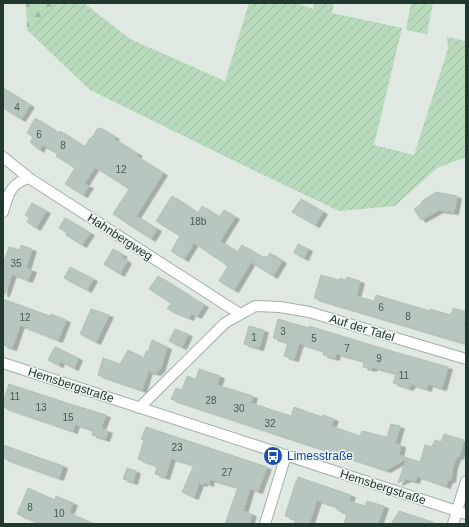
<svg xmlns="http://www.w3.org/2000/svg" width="469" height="527" font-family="Helvetica,sans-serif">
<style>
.forest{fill:url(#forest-firs)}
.garden{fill:url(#garden-furrows)}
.building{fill:#b7c6be;stroke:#b2c2b8;filter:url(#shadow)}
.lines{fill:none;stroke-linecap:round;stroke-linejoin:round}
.street-casing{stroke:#a2b0a8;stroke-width:12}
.street{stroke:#fff;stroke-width:10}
.labels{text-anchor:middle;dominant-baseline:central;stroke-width:3;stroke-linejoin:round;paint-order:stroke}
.number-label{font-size:10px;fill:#465c52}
.street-label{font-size:12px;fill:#21382e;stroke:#eff6f1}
.transit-label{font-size:12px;fill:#164399;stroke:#eff6f1;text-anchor:start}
</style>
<defs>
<pattern id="forest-firs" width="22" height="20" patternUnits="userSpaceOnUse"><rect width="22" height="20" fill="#b8d9bc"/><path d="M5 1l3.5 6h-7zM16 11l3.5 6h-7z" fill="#9ebba2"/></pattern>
<pattern id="garden-furrows" width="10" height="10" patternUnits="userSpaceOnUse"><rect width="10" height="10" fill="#b8d9bc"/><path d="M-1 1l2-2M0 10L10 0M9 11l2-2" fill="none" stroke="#9ebba2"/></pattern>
<filter id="shadow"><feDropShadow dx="4.5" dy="2.5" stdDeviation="0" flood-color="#0004"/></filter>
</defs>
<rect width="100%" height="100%" fill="#dfe9e2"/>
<!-- forest -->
<polygon class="forest" points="26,3 56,3 27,30"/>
<!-- garden -->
<g class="garden">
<polygon points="56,3 84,3 130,39 225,81 249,3 296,3 313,9 314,3 334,3 332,13 402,28 374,145 414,155 448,49 447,37 466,41 466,157 437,168 395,206 339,211 253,170 90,90 27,30"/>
<polygon points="411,3 433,3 427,34 406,30"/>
</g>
<!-- building -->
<g class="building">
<polygon points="3,88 30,105 21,119 3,108"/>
<polygon points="35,118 59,133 60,131 85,147 90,138 91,139 98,128 100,129 101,128 115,137 114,139 138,154 136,156 163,173 136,216 157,229 151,239 113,214 129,189 95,167 84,184 89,186 83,195 65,184 75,168 56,156 58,154 42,145 39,150 30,142 33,137 27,133"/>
<polygon points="436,192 457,196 454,212 439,210 421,220 414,209 422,203 421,202"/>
<polygon points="172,196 198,213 202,206 219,217 224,210 235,217 220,241 237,252 242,245 264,258 265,256 267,258 270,253 282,261 273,276 251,262 234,290 219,281 228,266 194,243 184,259 171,251 180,236 156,221"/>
<polygon points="301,199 323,212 315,225 292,212"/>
<polygon points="32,203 46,211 36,228 27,222 29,218 25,215"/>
<polygon points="65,218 90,233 82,245 66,235 67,233 59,228"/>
<polygon points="298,244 308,249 304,258 294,253"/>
<polygon points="21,245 32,249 26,268 32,270 28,280 12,274 5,294 3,294 3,264 9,247 20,250"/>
<polygon points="113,249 123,255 121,257 127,261 120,274 104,264"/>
<polygon points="70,267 93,279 87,290 64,278"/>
<polygon points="321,275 339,280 340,278 346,280 347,277 360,281 356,296 374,301 376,295 430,311 430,309 451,315 453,308 466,312 463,326 466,326 465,343 314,298"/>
<polygon points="158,276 204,305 197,316 191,313 189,318 167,309 171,303 149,289"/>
<polygon points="3,299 50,316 51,314 66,320 58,340 20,325 12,348 3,345"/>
<polygon points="91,309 109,315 96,342 80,334"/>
<polygon points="278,319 309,328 309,326 395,352 448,367 442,388 428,384 427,389 411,384 409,388 393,383 396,373 373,367 372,369 363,367 364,361 336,353 335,358 323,355 324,351 299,343 294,359 284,356 288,342 273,338"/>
<polygon points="249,326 264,330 259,348 244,344"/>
<polygon points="175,329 188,334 182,347 169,341"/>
<polygon points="152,340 167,347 160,370 158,370 157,373 148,371 142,390 98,375 103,358 120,364 128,350 144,358 146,351 148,352"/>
<polygon points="55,347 78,358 74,368 60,361 59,365 48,360"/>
<polygon points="199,369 220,376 217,385 253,396 251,403 291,416 294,407 322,417 323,415 334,419 331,426 360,436 362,431 387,437 391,424 400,426 395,443 401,445 399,455 420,462 425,445 432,447 435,440 441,442 444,434 464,440 459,457 457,456 453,466 451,480 448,480 446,486 417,476 415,481 407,479 398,483 406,459 386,470 171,399 176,388 182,390 187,376 196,379"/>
<polygon points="9,384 70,404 106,415 101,428 108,431 105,439 92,435 93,430 75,424 73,431 3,407 3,402"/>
<polygon points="146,427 267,467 258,491 250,488 243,511 252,514 249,524 225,524 238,487 210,479 209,484 204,482 203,484 199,483 194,497 182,492 194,465 171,458 165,477 155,474 157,466 138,459 144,440 141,439"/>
<polygon points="3,445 63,466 59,478 3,458"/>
<polygon points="127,468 136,471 133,482 123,479"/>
<polygon points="298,477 351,495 349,501 365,506 367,501 384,506 378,524 344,524 347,514 337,510 338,507 317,500 309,524 294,524 296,519 285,516 296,481 297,481"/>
<polygon points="28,488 55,500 56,496 73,503 69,513 95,524 42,524 17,514"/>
<polygon points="399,511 433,522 432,524 391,524"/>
</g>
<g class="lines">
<defs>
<g id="street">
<polyline points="3,157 29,178 240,314"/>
<path d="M3,212C8,196 10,183 29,178"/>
<polyline points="3,363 466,514"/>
<polyline points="139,408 225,323 255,306 280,307 309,312 466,359"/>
<polyline points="265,524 286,455"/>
<polyline points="453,524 466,481"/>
</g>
</defs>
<!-- street casing -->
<use href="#street" class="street-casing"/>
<!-- street -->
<use href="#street" class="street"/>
</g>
<!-- icons -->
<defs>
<symbol id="bus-disc" viewBox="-11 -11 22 22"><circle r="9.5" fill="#1a4fb4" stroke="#eff6f1"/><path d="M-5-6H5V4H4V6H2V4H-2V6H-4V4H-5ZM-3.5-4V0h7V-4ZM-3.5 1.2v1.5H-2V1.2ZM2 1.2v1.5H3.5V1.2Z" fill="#fff"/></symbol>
</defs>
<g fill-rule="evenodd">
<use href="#bus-disc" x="262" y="445" width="22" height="22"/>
</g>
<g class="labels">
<!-- number labels -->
<g class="number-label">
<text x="17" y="107">4</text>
<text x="39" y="134">6</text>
<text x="63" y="145">8</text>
<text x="121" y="169">12</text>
<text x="198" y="221">18b</text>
<text x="16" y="263">35</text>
<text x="381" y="307">6</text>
<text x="408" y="316">8</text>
<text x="25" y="317">12</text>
<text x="283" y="331">3</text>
<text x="254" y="337">1</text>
<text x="314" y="338">5</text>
<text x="347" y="348">7</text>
<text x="379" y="358">9</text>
<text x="404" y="375">11</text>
<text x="15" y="396">11</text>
<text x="211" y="400">28</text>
<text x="41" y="407">13</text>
<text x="239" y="408">30</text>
<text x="68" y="417">15</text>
<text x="270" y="423">32</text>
<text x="177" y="447">23</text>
<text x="227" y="472">27</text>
<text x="30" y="507">8</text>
<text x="59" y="513">10</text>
</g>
<!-- street labels -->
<g class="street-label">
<text transform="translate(120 237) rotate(33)">Hahnbergweg</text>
<text transform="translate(362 328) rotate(17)">Auf der Tafel</text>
<text transform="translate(71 385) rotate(18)">Hemsbergstraße</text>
<text transform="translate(383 487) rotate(18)">Hemsbergstraße</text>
</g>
<!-- transit labels -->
<g class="transit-label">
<text x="287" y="456">Limesstraße</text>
</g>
</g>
<!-- border -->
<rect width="469" height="527" fill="none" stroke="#21382e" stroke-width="8"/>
</svg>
